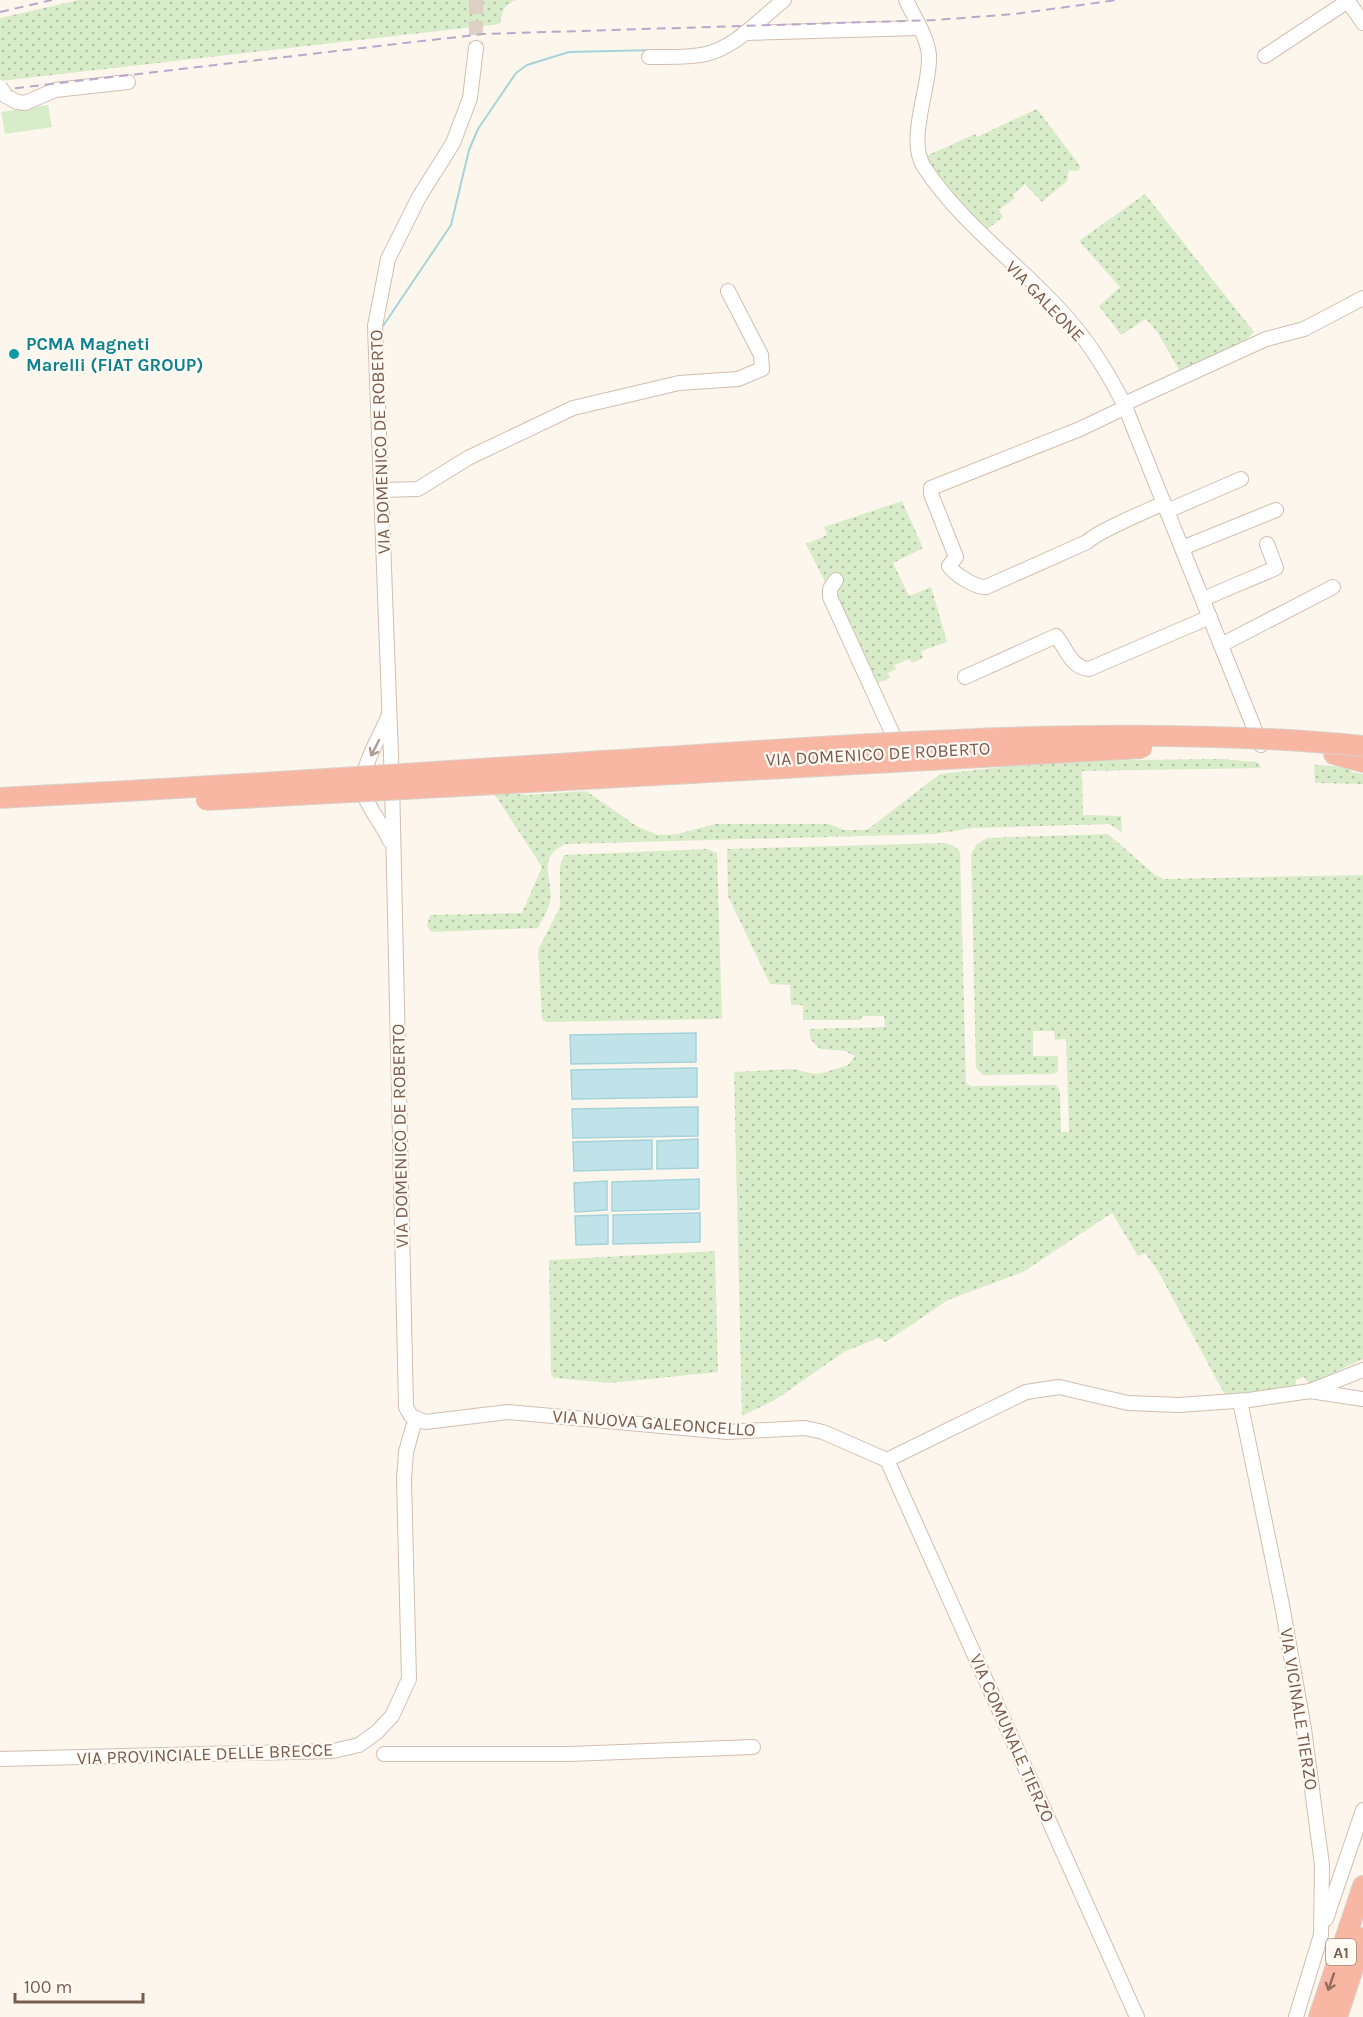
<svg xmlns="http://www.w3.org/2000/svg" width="1363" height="2017" font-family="Karla,sans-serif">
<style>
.grass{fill:url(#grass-dots)}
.park{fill:#d8ecc9}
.water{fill:#bfe3e8;stroke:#a5d3da;stroke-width:1.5}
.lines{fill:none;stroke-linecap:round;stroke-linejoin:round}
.stream{stroke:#a5d3da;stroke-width:2}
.minor-tunnel{stroke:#dcd0c4;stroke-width:14;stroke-dasharray:14 7;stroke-linecap:butt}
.minor-casing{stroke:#d1beb0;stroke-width:16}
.highway-casing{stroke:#dad1cd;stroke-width:22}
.minor{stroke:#fff;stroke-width:14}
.highway{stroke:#f7b7a3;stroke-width:20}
.rail{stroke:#b9a8c9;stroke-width:2;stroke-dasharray:9 6;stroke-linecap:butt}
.minor-bridge-casing{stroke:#d1beb0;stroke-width:16;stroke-linecap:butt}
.highway-bridge-casing{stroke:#dad1cd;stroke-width:22;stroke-linecap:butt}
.minor-bridge{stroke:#fff;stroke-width:14}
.highway-bridge{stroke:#f7b7a3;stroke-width:20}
.oneway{stroke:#af9d94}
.oneway2{stroke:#936e5e}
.culture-dot{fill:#0f9aa8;stroke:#fffaf3;stroke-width:2}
.labels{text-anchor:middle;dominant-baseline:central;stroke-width:4.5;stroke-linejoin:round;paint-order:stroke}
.shield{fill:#fffaf3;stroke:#a28b7f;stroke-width:1.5}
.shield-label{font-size:16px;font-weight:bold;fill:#7a5c4d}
.street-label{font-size:18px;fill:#7a5c4d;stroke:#fffaf3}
.culture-label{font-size:18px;font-weight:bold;fill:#0d838f;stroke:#fffaf3;text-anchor:start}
</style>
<defs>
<pattern id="grass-dots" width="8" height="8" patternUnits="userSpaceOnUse" patternTransform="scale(1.5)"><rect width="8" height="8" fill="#d8ecc9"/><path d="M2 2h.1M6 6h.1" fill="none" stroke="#b4c2a5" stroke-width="1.8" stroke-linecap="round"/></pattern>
</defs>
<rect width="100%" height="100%" fill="#fdf6ec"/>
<!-- grass -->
<g class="grass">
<path d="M79,0H517C504,4 502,12 500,24L0,81V18Z"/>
<polygon points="1037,109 1081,167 1077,171 1069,170 1067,181 1042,202 1025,184 1013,195 1015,198 999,210 1003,217 985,231 965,214 924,157 975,134 977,137"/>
<polygon points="1145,194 1254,332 1245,341 1245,346 1182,375 1158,333 1146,319 1121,335 1099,306 1120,287 1079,241"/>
<polygon points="902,501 923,548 893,563 909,596 931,587 947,642 921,651 923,658 912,663 910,659 894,665 896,669 888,673 890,678 876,684 834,593 837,576 825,582 806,544 827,535 824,527"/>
<path d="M1220,759L1258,762L1261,768L1082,771L1083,815L1121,816L1122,832L1109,824L973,828L935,834L565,844C535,859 554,877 550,902C548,910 542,920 538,928L431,932L427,926L430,915L522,913L542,867L493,792L528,795L586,791L638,827L658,835L678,834L715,824H829L844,830H867L940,774L1003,767L1007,762Z"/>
<polygon points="1314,765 1348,767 1352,772 1363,774 1363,784 1315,783"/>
<polygon points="1108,834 1154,874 1164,879 1363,875 1363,1359 1309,1384 1304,1377 1296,1380 1296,1388 1225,1395 1158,1271 1145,1253 1138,1256 1112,1213 1023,1272 948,1300 886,1342 878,1338 844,1352 775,1400 742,1416 734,1072 794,1069 814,1074 826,1072 848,1065 855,1056 845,1051 820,1049 811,1040 809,1029 885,1027 884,1016 862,1016 861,1020 803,1020 803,1005 791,1005 790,985 770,984 728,896 727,849 945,843 954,846 960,852 966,1083 971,1086 1056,1085 1060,1092 1061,1132 1069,1132 1066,1039 1055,1040 1054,1031 1033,1031 1033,1056 1058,1056 1058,1071 1054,1074 983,1075 976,1068 971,854 977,844 987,838"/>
<polygon points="707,849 717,853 722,1019 546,1022 542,1019 538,950 560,907 560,866 564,855"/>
<polygon points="715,1251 718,1372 611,1383 554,1378 551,1374 549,1260"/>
</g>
<!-- park -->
<polygon class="park" points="48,105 52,127 5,134 1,112"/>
<!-- water -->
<g class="water">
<polygon points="696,1033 696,1062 571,1064 570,1035"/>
<polygon points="697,1068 697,1097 572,1099 571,1070"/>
<polygon points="698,1107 698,1136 573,1138 572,1109"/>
<polygon points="698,1139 698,1168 657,1169 657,1141"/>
<polygon points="652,1140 652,1169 574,1171 573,1142"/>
<polygon points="699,1179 699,1209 612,1211 612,1182"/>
<polygon points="607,1181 607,1210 575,1212 574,1183"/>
<polygon points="700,1213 700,1242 613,1244 613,1215"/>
<polygon points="608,1215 608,1244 576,1245 575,1216"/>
</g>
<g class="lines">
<!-- stream -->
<g class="stream">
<polyline points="729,37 753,18"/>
<polyline points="383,326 451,225 469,150 478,129 516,73 527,65 569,52 655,50"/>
</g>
<!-- minor-tunnel -->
<polyline class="minor-tunnel" points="476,0 476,48"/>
<defs>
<g id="minor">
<path d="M906,0C914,17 927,36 929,55C931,86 906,139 924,167C965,229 1028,270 1075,327C1094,350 1110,377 1124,404L1261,745"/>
<polyline points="744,33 919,28"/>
<polyline points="476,48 470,98 453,143 419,197 388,259 375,326 392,782 406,1407 411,1416 425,1422 508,1412 727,1432 805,1428 823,1432 887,1460"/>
<polyline points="1265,56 1348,1 1363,23"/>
<path d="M649,57C667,57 687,58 706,54C736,47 760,19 784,0"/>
<polyline points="6,96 17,102 25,103 55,90 128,82"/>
<polyline points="1124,404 1266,339 1304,329 1363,298"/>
<path d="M1126,407L1080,429L931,488V494L956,557L949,566C954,574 976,588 986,587L1087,542C1098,531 1147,511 1164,503"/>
<polyline points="381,490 418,489 468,458 573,408 679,383 738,379 762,369 761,355 728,291"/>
<polyline points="1167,511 1241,479"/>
<polyline points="1182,548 1276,510"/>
<polyline points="836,580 830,589 830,597 900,750"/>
<polyline points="1203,599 1276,568 1267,544"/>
<polyline points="1221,645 1333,587"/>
<path d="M965,677L1056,636C1067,649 1070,667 1089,669L1210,617"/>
<path d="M388,717C377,745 352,776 369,805C376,818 384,828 390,841"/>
<polyline points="1310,1391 1363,1399"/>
<polyline points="1240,1401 1282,1605 1304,1729 1322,1865 1321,1935 1296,2017"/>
<polyline points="887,1460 1137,2017"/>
<polyline points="887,1460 1026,1392 1059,1387 1128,1403 1179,1405 1249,1400 1310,1391 1363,1370"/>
<polyline points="384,1754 569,1754 753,1747"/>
<polyline points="0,1759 333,1751 359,1745 377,1732 392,1716 409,1679 404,1479 406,1452 413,1427"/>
<polyline points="1326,1919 1363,1810"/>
</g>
<g id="highway">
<polyline points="1334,754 1363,762"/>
<polyline points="1319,2017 1363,1886"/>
<polyline points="1337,2017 1363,1938"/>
</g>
</defs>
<!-- minor casing -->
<use href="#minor" class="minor-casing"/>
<!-- highway casing -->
<use href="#highway" class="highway-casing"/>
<!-- minor -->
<use href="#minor" class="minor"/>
<!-- highway -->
<use href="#highway" class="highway"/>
<!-- rail -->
<g class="rail">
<polyline points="0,12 52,0"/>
<polyline points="0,90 483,34 935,20 1015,14 1117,0"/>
</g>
<defs>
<polyline id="minor-bridge" points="0,87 6,96"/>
<g id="highway-bridge">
<path d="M0,798C238,786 475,769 712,754C928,740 1147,725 1363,746"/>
<polyline points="206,800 1142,748"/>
</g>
</defs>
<!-- minor-bridge casing -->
<use href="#minor-bridge" class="minor-bridge-casing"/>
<!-- highway-bridge casing -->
<use href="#highway-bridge" class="highway-bridge-casing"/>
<!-- minor-bridge -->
<use href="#minor-bridge" class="minor-bridge"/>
<!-- highway-bridge -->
<use href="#highway-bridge" class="highway-bridge"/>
</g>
<!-- one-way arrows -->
<defs><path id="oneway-shaft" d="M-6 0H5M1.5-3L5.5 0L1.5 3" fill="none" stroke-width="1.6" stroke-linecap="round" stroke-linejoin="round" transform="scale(1.5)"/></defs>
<use class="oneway" href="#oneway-shaft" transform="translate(375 748) rotate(117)"/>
<use class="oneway2" href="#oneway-shaft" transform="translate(1331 1982) rotate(109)"/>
<!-- markers -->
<circle class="culture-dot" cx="14" cy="354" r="6"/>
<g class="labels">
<!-- shield labels -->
<rect class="shield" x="1326" y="1939" width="30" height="26" rx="4.5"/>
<g class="shield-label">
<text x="1341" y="1952">A1</text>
</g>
<!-- street labels -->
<g class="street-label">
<text transform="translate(1045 301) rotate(46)">VIA GALEONE</text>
<text transform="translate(380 442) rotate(-92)">VIA DOMENICO DE ROBERTO</text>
<text transform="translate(878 754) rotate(-3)">VIA DOMENICO DE ROBERTO</text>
<text transform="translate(400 1136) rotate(-91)">VIA DOMENICO DE ROBERTO</text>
<text transform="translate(654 1423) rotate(4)">VIA NUOVA GALEONCELLO</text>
<text transform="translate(1299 1709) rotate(81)">VIA VICINALE TIERZO</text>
<text transform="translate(1012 1738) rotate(66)">VIA COMUNALE TIERZO</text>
<text transform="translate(205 1754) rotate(-2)">VIA PROVINCIALE DELLE BRECCE</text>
</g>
<!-- culture labels -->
<g class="culture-label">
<text x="26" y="344">PCMA Magneti<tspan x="26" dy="21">Marelli (FIAT GROUP)</tspan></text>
</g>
</g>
<!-- scale -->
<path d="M15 1993v9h128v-9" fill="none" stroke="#7a5c4d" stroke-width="3"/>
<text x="24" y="1993" font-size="18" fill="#7a5c4d" stroke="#fffaf3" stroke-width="4.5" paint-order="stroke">100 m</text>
</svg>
